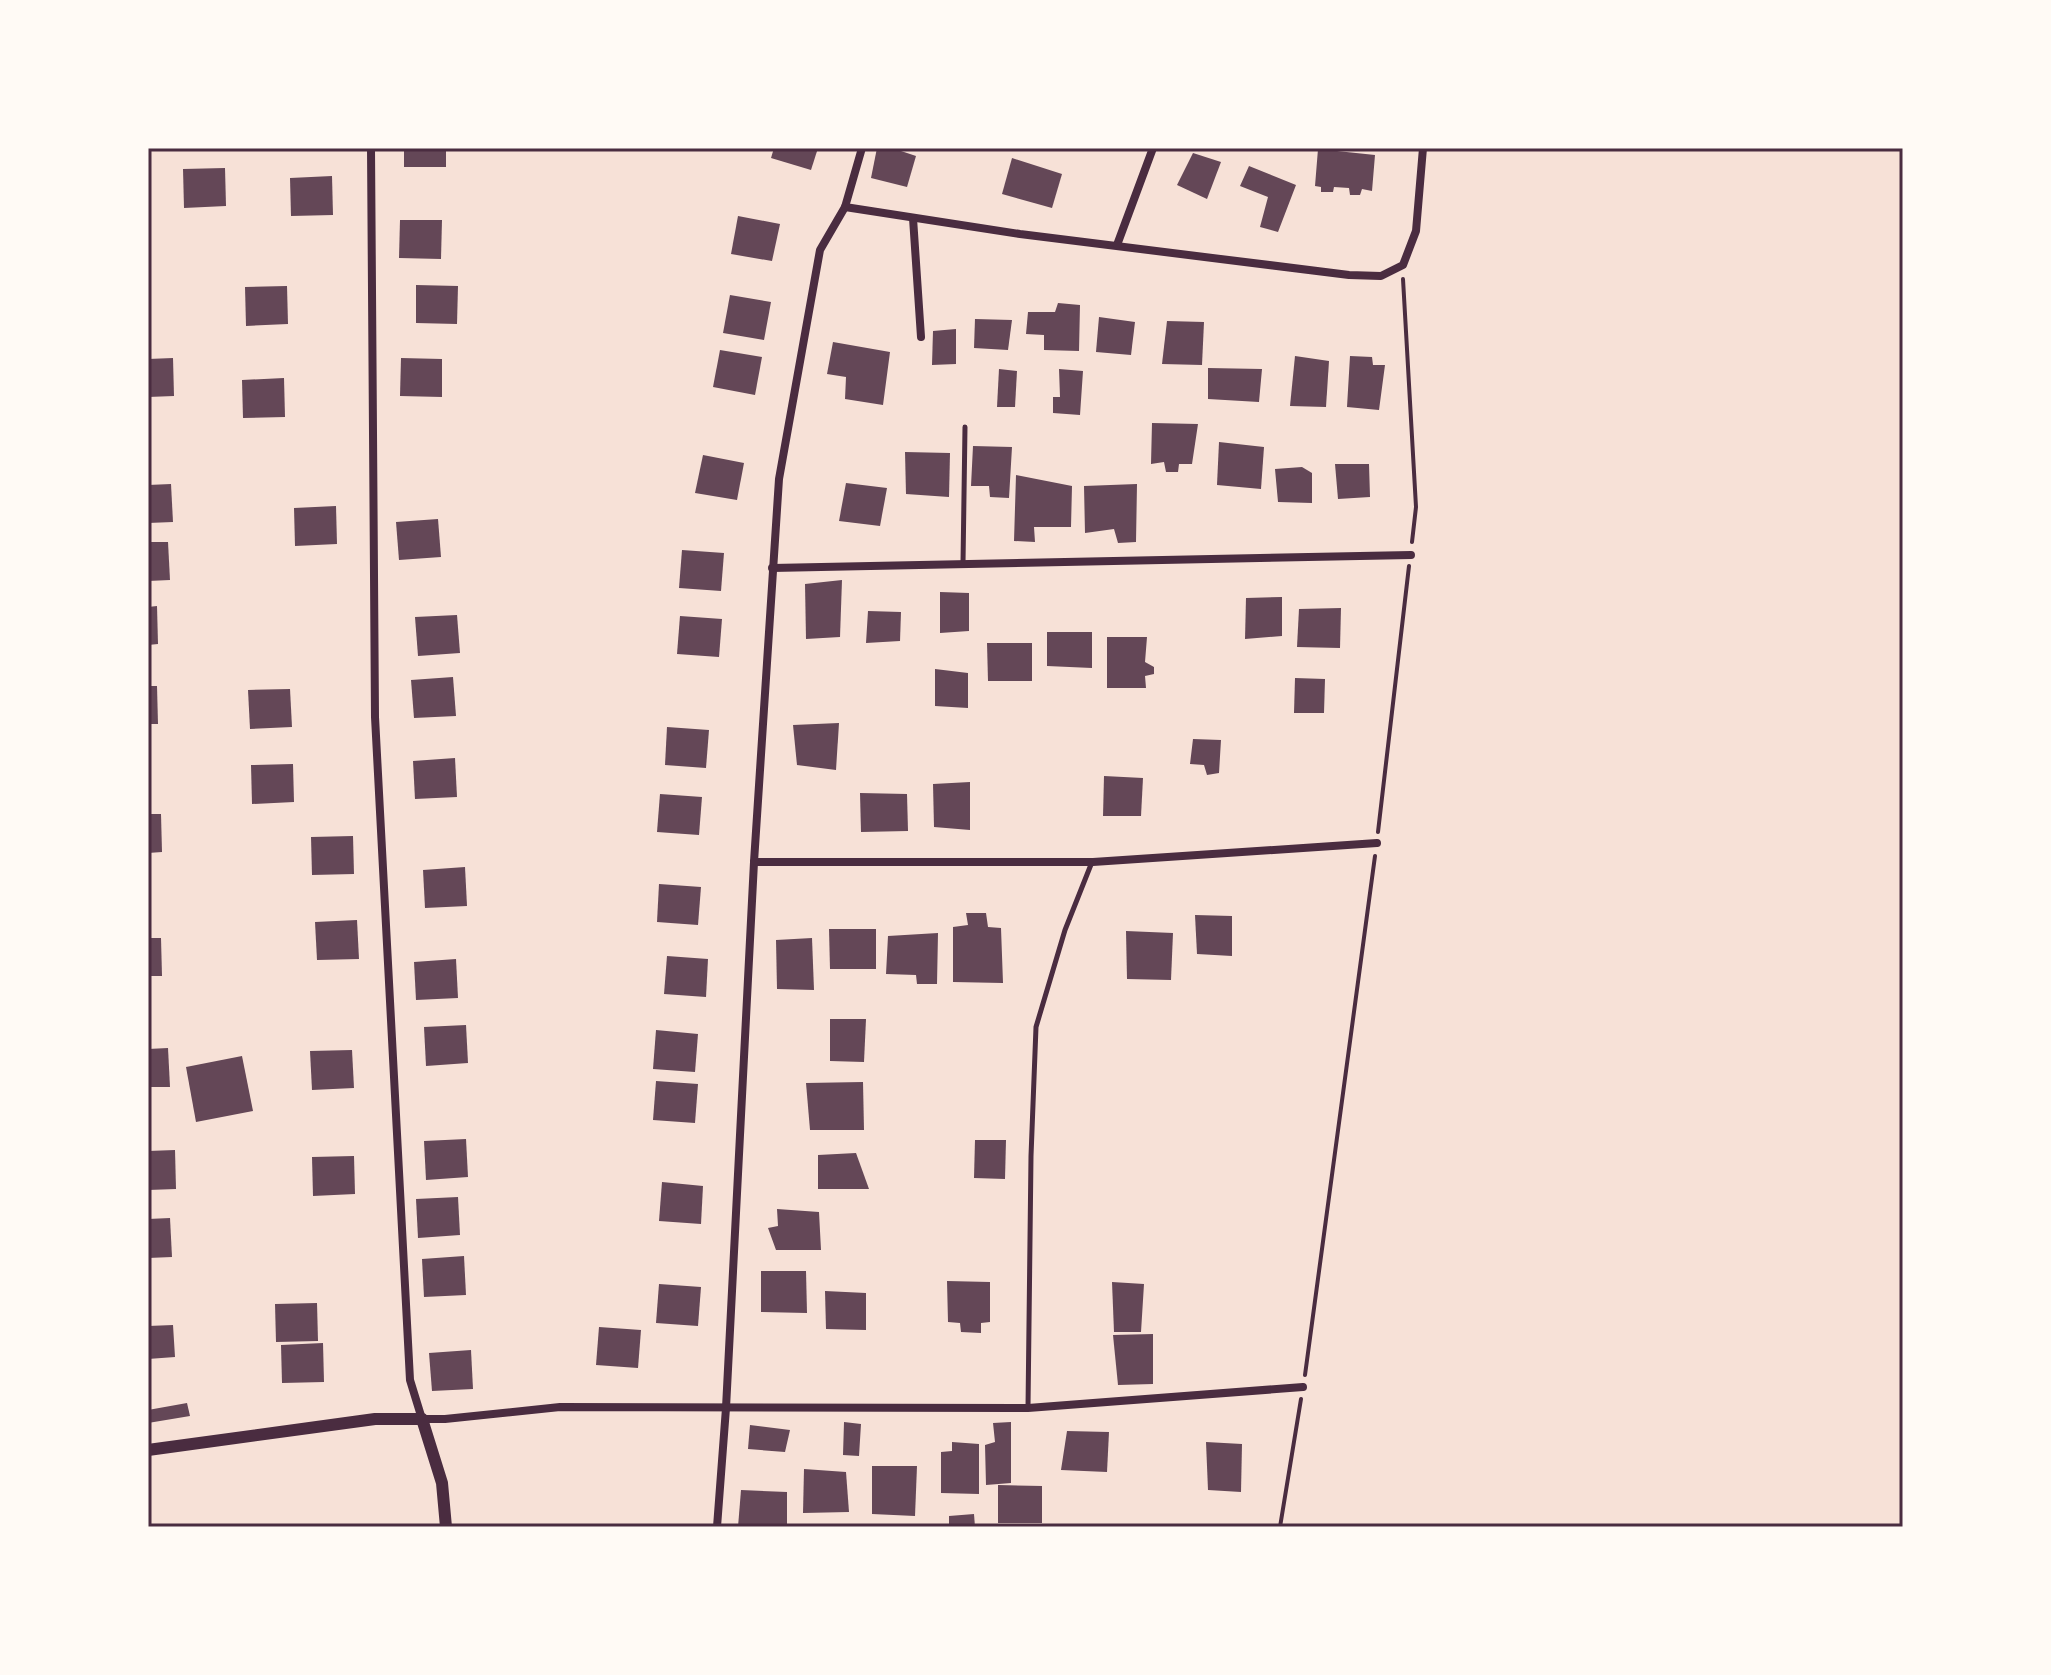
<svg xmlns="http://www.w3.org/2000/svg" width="2051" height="1675" font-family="Inter,sans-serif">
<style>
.building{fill:#644757}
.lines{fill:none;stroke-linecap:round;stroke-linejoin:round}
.path{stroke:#4a2c40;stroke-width:4}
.service{stroke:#4a2c40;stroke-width:5}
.minor{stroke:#4a2c40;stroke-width:8}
.tertiary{stroke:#4a2c40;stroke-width:12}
.neatline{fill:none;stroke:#4a2c40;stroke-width:3}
</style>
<rect width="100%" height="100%" fill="#f7e1d7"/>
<!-- building -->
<g class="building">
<rect x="404" y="148" width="42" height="19"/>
<polygon points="774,148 818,148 811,170 771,158"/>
<polygon points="877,148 892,148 916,156 907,187 871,178"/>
<polygon points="1318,149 1375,155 1372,191 1362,189 1360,195 1350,195 1349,188 1334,187 1333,192 1321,192 1321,187 1315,186"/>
<polygon points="1193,153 1221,162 1207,199 1177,185"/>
<polygon points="1012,158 1062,174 1052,208 1002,194"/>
<polygon points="1249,166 1296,185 1278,232 1260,227 1268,197 1240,186"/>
<polygon points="225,168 226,206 184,208 183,169"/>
<polygon points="332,176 333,215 291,216 290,178"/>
<polygon points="738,216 780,224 772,261 731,254"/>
<polygon points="400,220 442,220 441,259 399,258"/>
<polygon points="416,285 458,286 457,324 416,323"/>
<polygon points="287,286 288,324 246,326 245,287"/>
<polygon points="730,295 771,302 764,340 723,333"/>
<polygon points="1058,303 1080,305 1079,351 1044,350 1044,335 1026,334 1028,312 1055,312"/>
<polygon points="1099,317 1135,322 1131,355 1096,352"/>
<polygon points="975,319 1012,320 1008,350 974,348"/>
<polygon points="1167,321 1204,322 1202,365 1162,364"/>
<polygon points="956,329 956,364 932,365 933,331"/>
<polygon points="833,342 890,352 883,405 845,399 846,377 827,374"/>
<polygon points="720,350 762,357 755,395 713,387"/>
<polygon points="1295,356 1329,361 1326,407 1290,406"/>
<polygon points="1350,356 1372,357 1373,365 1385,365 1379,410 1347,407"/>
<polygon points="173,358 174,396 148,397 148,359"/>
<polygon points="401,358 442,359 442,397 400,396"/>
<polygon points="1208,368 1262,369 1259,402 1208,399"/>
<polygon points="999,369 1017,371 1015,407 997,407"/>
<polygon points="1059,369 1083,371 1080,415 1053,413 1053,397 1060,397"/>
<polygon points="284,378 285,417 243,418 242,380"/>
<polygon points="1152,423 1198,424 1192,464 1179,464 1178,472 1166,472 1164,462 1151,464"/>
<polygon points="1219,442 1264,447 1261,489 1217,485"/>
<polygon points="973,446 1012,447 1009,498 990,497 989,486 971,486"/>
<polygon points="905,452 950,453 949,497 906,494"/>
<polygon points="703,455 744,463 737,500 695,493"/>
<polygon points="1335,464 1369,464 1370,497 1338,499"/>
<polygon points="1302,467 1312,473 1312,503 1278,502 1275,469"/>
<polygon points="1016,475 1072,486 1071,527 1034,527 1035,542 1014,541"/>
<polygon points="846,483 887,488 880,526 839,521"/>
<polygon points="171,484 173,522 148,523 148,485"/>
<polygon points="1137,484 1136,542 1118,543 1114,529 1085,533 1084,486"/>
<polygon points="336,506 337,544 295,546 294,508"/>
<polygon points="438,519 441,557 399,560 396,522"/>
<polygon points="148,542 168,542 170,580 148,581"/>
<polygon points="682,550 724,553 721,591 679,588"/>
<polygon points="842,580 840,637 806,639 805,584"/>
<polygon points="940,592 969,593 969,631 940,633"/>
<polygon points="1282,597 1282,636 1245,639 1246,598"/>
<polygon points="157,606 158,644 148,645 148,607"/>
<polygon points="1341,608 1340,648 1297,647 1299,609"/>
<polygon points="868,611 901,612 900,641 866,643"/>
<polygon points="457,615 460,653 418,656 415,617"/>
<polygon points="680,616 722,619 719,657 677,654"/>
<polygon points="1047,632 1092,632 1092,668 1047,666"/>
<polygon points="1107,637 1147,637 1145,662 1154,667 1154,674 1145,676 1146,688 1107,688"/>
<polygon points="987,643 1032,643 1032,681 988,681"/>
<polygon points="935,669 968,673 968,708 935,706"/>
<polygon points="453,677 456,716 414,718 411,680"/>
<polygon points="1295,678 1325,679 1324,713 1294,713"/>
<polygon points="148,686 157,686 158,724 148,724"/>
<polygon points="290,689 292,727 250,729 248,690"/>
<polygon points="839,723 836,770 797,765 793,725"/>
<polygon points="667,727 709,730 706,768 665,765"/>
<polygon points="1193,739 1221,740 1219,773 1207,775 1204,765 1190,764"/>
<polygon points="455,758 457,797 415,799 413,761"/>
<polygon points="293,764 294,802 252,804 251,765"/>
<polygon points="1104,776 1143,778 1141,816 1103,816"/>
<polygon points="970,782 970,830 934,827 933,784"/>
<polygon points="860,793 907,794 908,831 861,832"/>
<polygon points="660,794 702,797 699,835 657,832"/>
<polygon points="148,814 161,814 162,852 148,853"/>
<polygon points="353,836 354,874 312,875 311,837"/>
<polygon points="465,867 467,906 425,908 423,870"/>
<polygon points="659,884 701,887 698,925 657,922"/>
<polygon points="966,913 986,913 988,927 1001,928 1003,983 953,982 953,927 968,925"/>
<polygon points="1195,915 1232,916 1232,956 1197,954"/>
<polygon points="357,920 359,959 317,960 315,922"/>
<polygon points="829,929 876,929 876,969 830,969"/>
<polygon points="1126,931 1173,933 1171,980 1127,979"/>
<polygon points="938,933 937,984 917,984 916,975 886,974 888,936"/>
<polygon points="148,938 161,938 162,976 148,976"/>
<polygon points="812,938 814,990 777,989 776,940"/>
<polygon points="667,956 708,959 706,997 664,994"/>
<polygon points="456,959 458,998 416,1000 414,962"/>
<polygon points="830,1019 866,1019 864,1062 830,1061"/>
<polygon points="466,1025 468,1063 426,1066 424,1027"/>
<polygon points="656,1030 698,1034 695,1072 653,1069"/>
<polygon points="168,1048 170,1087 148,1087 148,1049"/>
<polygon points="352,1050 354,1088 312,1090 310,1051"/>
<polygon points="242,1056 253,1111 196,1122 186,1067"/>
<polygon points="656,1081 698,1084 695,1123 653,1120"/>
<polygon points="863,1082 864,1130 810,1130 806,1083"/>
<polygon points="466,1139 468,1177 426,1180 424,1141"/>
<polygon points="975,1140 1006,1140 1005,1179 974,1178"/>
<polygon points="175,1150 176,1189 148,1190 148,1151"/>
<polygon points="856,1153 869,1189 818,1189 818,1155"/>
<polygon points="354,1156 355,1194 313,1196 312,1157"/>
<polygon points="662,1182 703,1186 701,1224 659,1221"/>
<polygon points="458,1197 460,1235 418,1238 416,1199"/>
<polygon points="777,1209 819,1212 821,1250 776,1250 768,1228 778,1226"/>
<polygon points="170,1218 172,1257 148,1258 148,1219"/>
<polygon points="464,1256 466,1295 424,1297 422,1259"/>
<polygon points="761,1271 806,1271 807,1313 761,1312"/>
<polygon points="947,1281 990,1282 990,1322 981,1323 981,1333 961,1332 960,1323 948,1322"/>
<polygon points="1112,1282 1144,1284 1141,1332 1114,1332"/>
<polygon points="659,1284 701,1287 698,1326 656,1323"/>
<polygon points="825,1291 866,1293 866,1330 826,1329"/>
<polygon points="317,1303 318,1341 276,1342 275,1304"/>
<polygon points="173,1325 175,1357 148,1359 148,1326"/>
<polygon points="599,1327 641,1330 638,1368 596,1365"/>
<polygon points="1153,1334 1153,1384 1118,1385 1113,1335"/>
<polygon points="323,1343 324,1382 282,1383 281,1345"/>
<polygon points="471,1350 473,1389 432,1391 429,1353"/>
<polygon points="187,1403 190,1416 148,1423 148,1410"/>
<polygon points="844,1422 861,1424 859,1456 843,1455"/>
<polygon points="1011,1422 1011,1483 986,1485 985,1445 995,1442 993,1423"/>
<polygon points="750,1425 790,1430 785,1452 748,1449"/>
<polygon points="1067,1431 1109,1432 1107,1472 1061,1470"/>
<polygon points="952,1442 979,1444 979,1494 941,1493 941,1452 952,1451"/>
<polygon points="1206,1442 1242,1444 1241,1492 1208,1490"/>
<polygon points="872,1466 917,1466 915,1516 872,1514"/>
<polygon points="804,1469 846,1472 849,1512 803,1513"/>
<polygon points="998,1485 1042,1486 1042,1523 998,1523"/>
<polygon points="741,1490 787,1492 787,1527 738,1527"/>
<polygon points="974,1514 975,1527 949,1527 949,1516"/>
</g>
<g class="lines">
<!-- path -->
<g class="path">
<polyline points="1403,279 1416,507 1412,542"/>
<polyline points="1378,832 1409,566"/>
<polyline points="1305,1375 1375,856"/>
<polyline points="1280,1527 1301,1399"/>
</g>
<!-- service -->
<g class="service">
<polyline points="963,564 965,427"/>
<polyline points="1028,1408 1031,1156 1036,1027 1065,930 1092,862"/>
</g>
<!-- minor -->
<g class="minor">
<polyline points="371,148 375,717 410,1380 422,1419 445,1419 560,1407 1028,1408 1303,1387"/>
<polyline points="845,207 1020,234 1349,275 1381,276 1403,265 1416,231 1423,148"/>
<polyline points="913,218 921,337"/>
<polyline points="1117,245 1153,148"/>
<polyline points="772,568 1411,555"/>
<polyline points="754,862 1093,862 1377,843"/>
<polyline points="717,1527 726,1408 754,862 779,479 820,250 845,207 862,148"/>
</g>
<!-- tertiary -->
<polyline class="tertiary" points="148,1450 375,1419 422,1419 442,1483 446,1527"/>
</g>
<!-- border -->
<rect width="2051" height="1675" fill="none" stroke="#fffaf5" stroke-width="300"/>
<rect x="150" y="150" width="1751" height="1375" class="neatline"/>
</svg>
